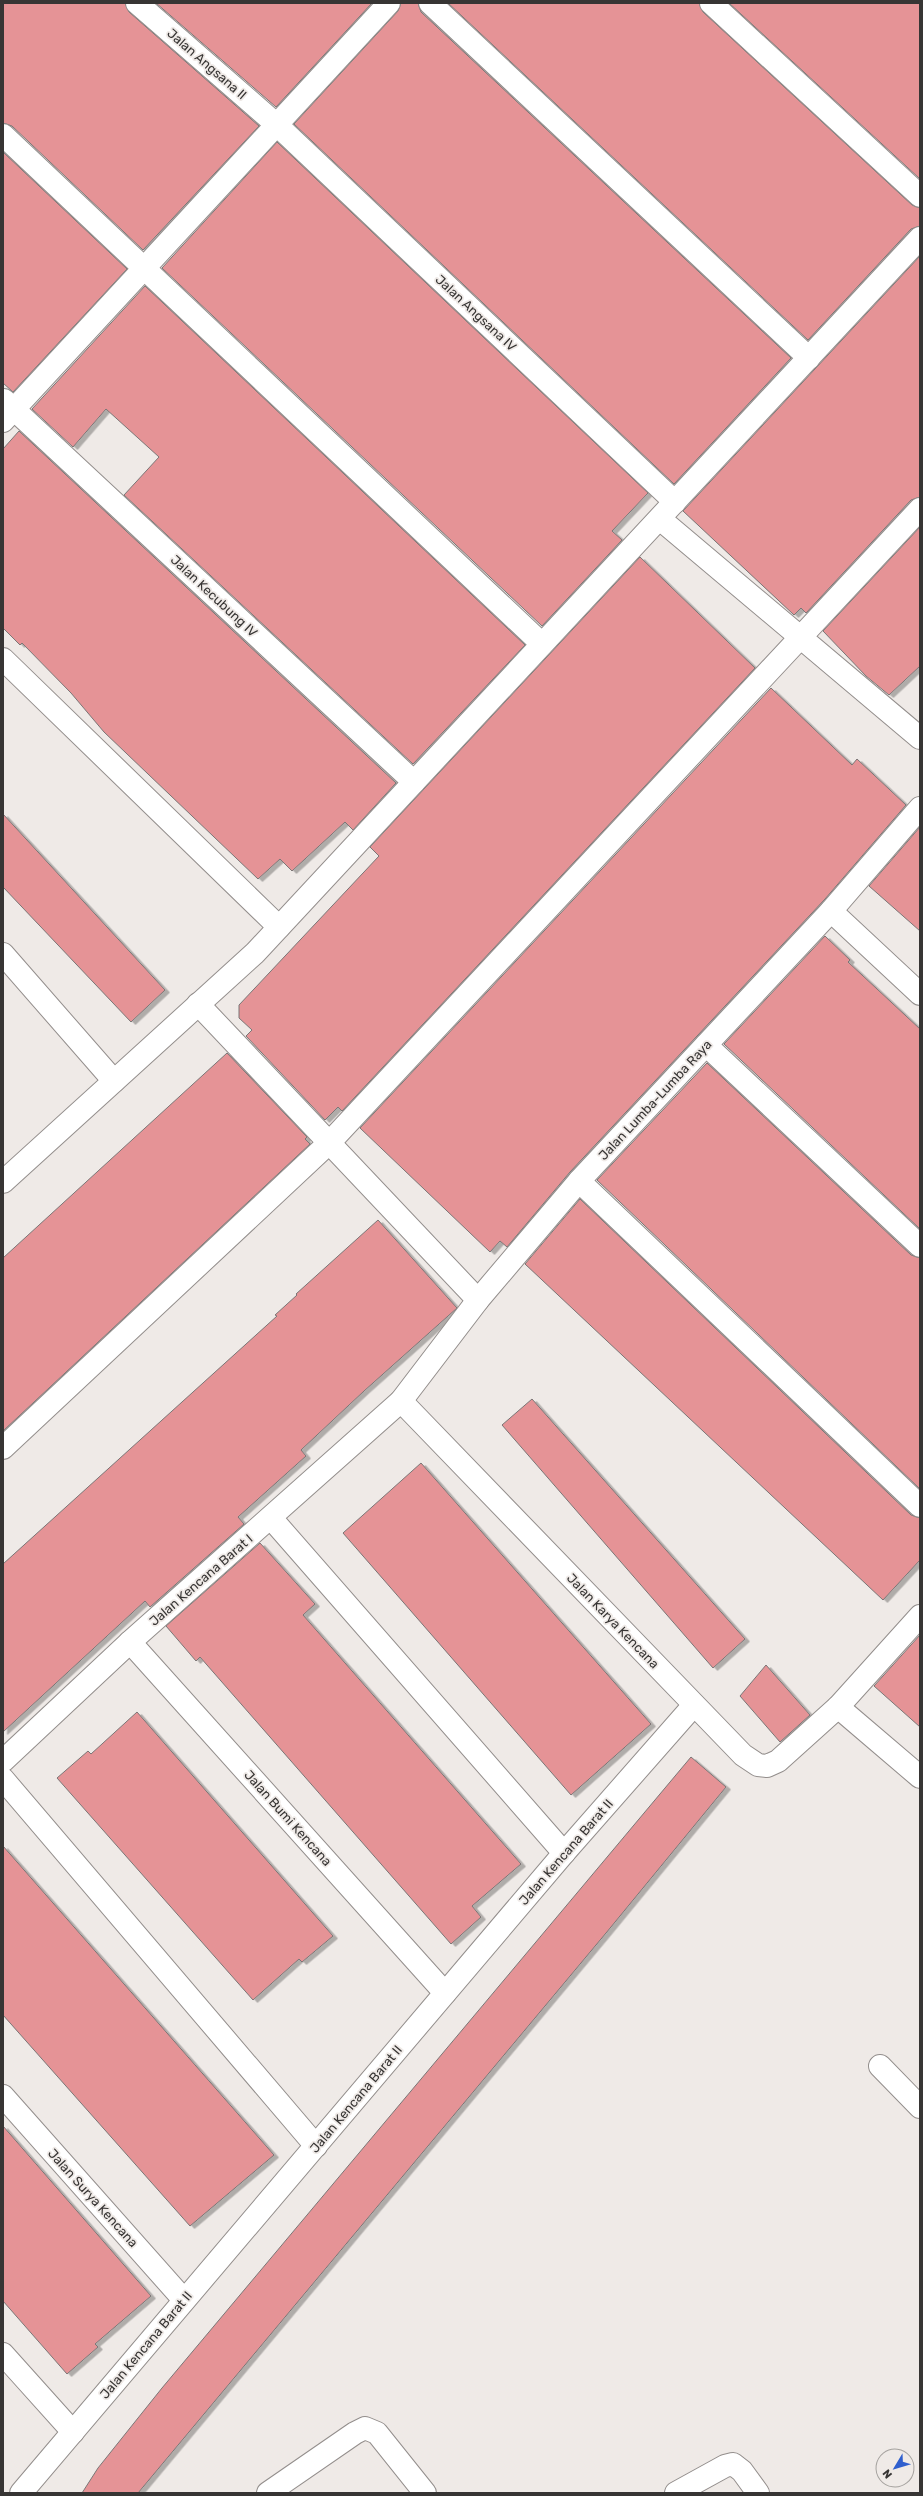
<svg xmlns="http://www.w3.org/2000/svg" width="923" height="2496" font-family="Rubik,sans-serif">
<style>
.building{fill:#e59396;stroke:#7b7676;filter:url(#shadow)}
.lines{fill:none;stroke-linecap:round;stroke-linejoin:round}
.minor-casing{stroke:#938e8c;stroke-width:24}
.minor{stroke:#fff;stroke-width:22}
.labels{text-anchor:middle;dominant-baseline:central;stroke-width:3.5;stroke-linejoin:round;paint-order:stroke}
.street-label{font-size:13px;fill:#373534;stroke:#efeae7}
</style>
<defs>
<filter id="shadow"><feDropShadow dx="4.5" dy="2.5" stdDeviation="0" flood-color="#0004"/></filter>
</defs>
<rect width="100%" height="100%" fill="#efeae7"/>
<!-- building -->
<g class="building">
<polygon points="3,3 125,3 129,12 259,126 143,250 12,126 3,123"/>
<polygon points="156,3 372,3 276,107"/>
<polygon points="401,3 418,3 421,12 791,358 674,484 294,124 398,11"/>
<polygon points="448,3 699,3 703,12 912,205 920,208 920,226 911,229 808,340"/>
<polygon points="729,3 920,3 920,179"/>
<polygon points="277,142 648,493 612,531 622,540 542,626 162,268"/>
<polygon points="3,152 127,269 13,392 3,383"/>
<polygon points="920,256 920,497 911,500 806,613 801,608 794,615 683,511"/>
<polygon points="145,286 525,645 413,764 124,495 159,457 106,409 73,447 32,409"/>
<polygon points="19,431 396,783 353,830 345,822 292,871 280,859 258,879 104,732 71,693 22,643 20,645 3,628 3,449"/>
<polygon points="920,527 920,666 889,695 866,676 823,631"/>
<polygon points="640,557 755,668 342,1111 338,1107 325,1120 246,1036 252,1030 239,1018 239,1005 379,856 370,847"/>
<polygon points="771,688 852,765 857,759 906,805 825,899 570,1172 507,1247 500,1241 490,1252 360,1128"/>
<polygon points="3,814 165,990 131,1022 3,887"/>
<polygon points="920,827 920,931 869,886"/>
<polygon points="825,936 850,960 848,962 920,1029 920,1229 724,1044"/>
<polygon points="227,1053 307,1137 305,1139 310,1144 3,1431 3,1258"/>
<polygon points="707,1063 911,1255 920,1258 920,1489 597,1180"/>
<polygon points="580,1199 911,1515 920,1518 920,1560 883,1600 525,1264"/>
<polygon points="378,1220 457,1308 364,1391 301,1450 306,1456 238,1517 244,1524 150,1607 145,1601 3,1732 3,1564 277,1316 275,1315 297,1295 296,1294"/>
<polygon points="532,1399 745,1639 713,1668 502,1425"/>
<polygon points="421,1463 651,1724 571,1795 343,1533"/>
<polygon points="260,1543 315,1604 303,1615 521,1864 472,1906 481,1917 451,1944 200,1657 196,1661 166,1626"/>
<polygon points="920,1635 920,1727 874,1686"/>
<polygon points="766,1665 810,1715 780,1742 740,1696"/>
<polygon points="137,1712 333,1936 302,1962 299,1959 253,2000 57,1778 88,1751 91,1754"/>
<polygon points="691,1757 726,1787 606,1933 138,2493 82,2493 98,2468 162,2388"/>
<polygon points="3,1846 274,2155 190,2226 3,2015"/>
<polygon points="3,2126 151,2296 95,2344 98,2347 67,2374 3,2301"/>
</g>
<g class="lines">
<defs>
<g id="minor">
<polyline points="137,3 277,125 675,502"/>
<polyline points="430,3 809,358"/>
<polyline points="711,3 920,196"/>
<polyline points="3,135 542,644"/>
<polyline points="4,400 414,782"/>
<polyline points="3,421 389,3"/>
<polyline points="660,519 920,738"/>
<polyline points="3,659 279,927"/>
<polyline points="831,911 920,994"/>
<polyline points="3,954 114,1081"/>
<polyline points="198,1004 478,1300"/>
<polyline points="706,1045 920,1246"/>
<polyline points="579,1181 920,1506"/>
<polyline points="3,1182 255,953 920,238"/>
<polyline points="401,1401 743,1755 758,1765 767,1766 778,1761 838,1707 920,1616"/>
<polyline points="3,1448 330,1142 920,509"/>
<polyline points="271,1518 564,1853"/>
<polyline points="130,1642 445,1993"/>
<polyline points="838,1707 920,1777"/>
<polyline points="3,1761 130,1642 401,1401 478,1300 579,1181 831,911 920,808"/>
<polyline points="3,1779 316,2146"/>
<polyline points="880,2066 920,2107"/>
<polyline points="3,2096 184,2300"/>
<polyline points="3,2354 73,2432"/>
<polyline points="21,2493 564,1853 694,1705"/>
<polyline points="268,2493 355,2433 365,2428 377,2433 425,2493"/>
<polyline points="676,2493 725,2466 733,2464 742,2471 758,2493"/>
</g>
</defs>
<!-- minor casing -->
<use href="#minor" class="minor-casing"/>
<!-- minor -->
<use href="#minor" class="minor"/>
</g>
<g class="labels">
<!-- street labels -->
<g class="street-label">
<text transform="translate(207 64) rotate(41)">Jalan Angsana II</text>
<text transform="translate(476 313) rotate(43)">Jalan Angsana IV</text>
<text transform="translate(214 596) rotate(43)">Jalan Kecubung IV</text>
<text transform="translate(655 1100) rotate(-47)">Jalan Lumba-Lumba Raya</text>
<text transform="translate(201 1580) rotate(-41)">Jalan Kencana Barat I</text>
<text transform="translate(613 1621) rotate(46)">Jalan Karya Kencana</text>
<text transform="translate(288 1818) rotate(48)">Jalan Bumi Kencana</text>
<text transform="translate(566 1852) rotate(-49)">Jalan Kencana Barat II</text>
<text transform="translate(356 2099) rotate(-50)">Jalan Kencana Barat II</text>
<text transform="translate(93 2198) rotate(48)">Jalan Surya Kencana</text>
<text transform="translate(146 2345) rotate(-50)">Jalan Kencana Barat II</text>
</g>
</g>
<!-- border -->
<rect width="923" height="2496" fill="none" stroke="#373534" stroke-width="8"/>
<!-- north arrow -->
<g transform="translate(895 2468) rotate(232)"><circle r="19" fill="#efeae7" stroke="#a5a29f"/>
<path d="M0-3L7 15L0 10L-7 15Z" fill="#2f5fce"/>
<text y="-6" font-size="11" font-weight="bold" text-anchor="middle" fill="#373534">N</text>
</g>
</svg>
